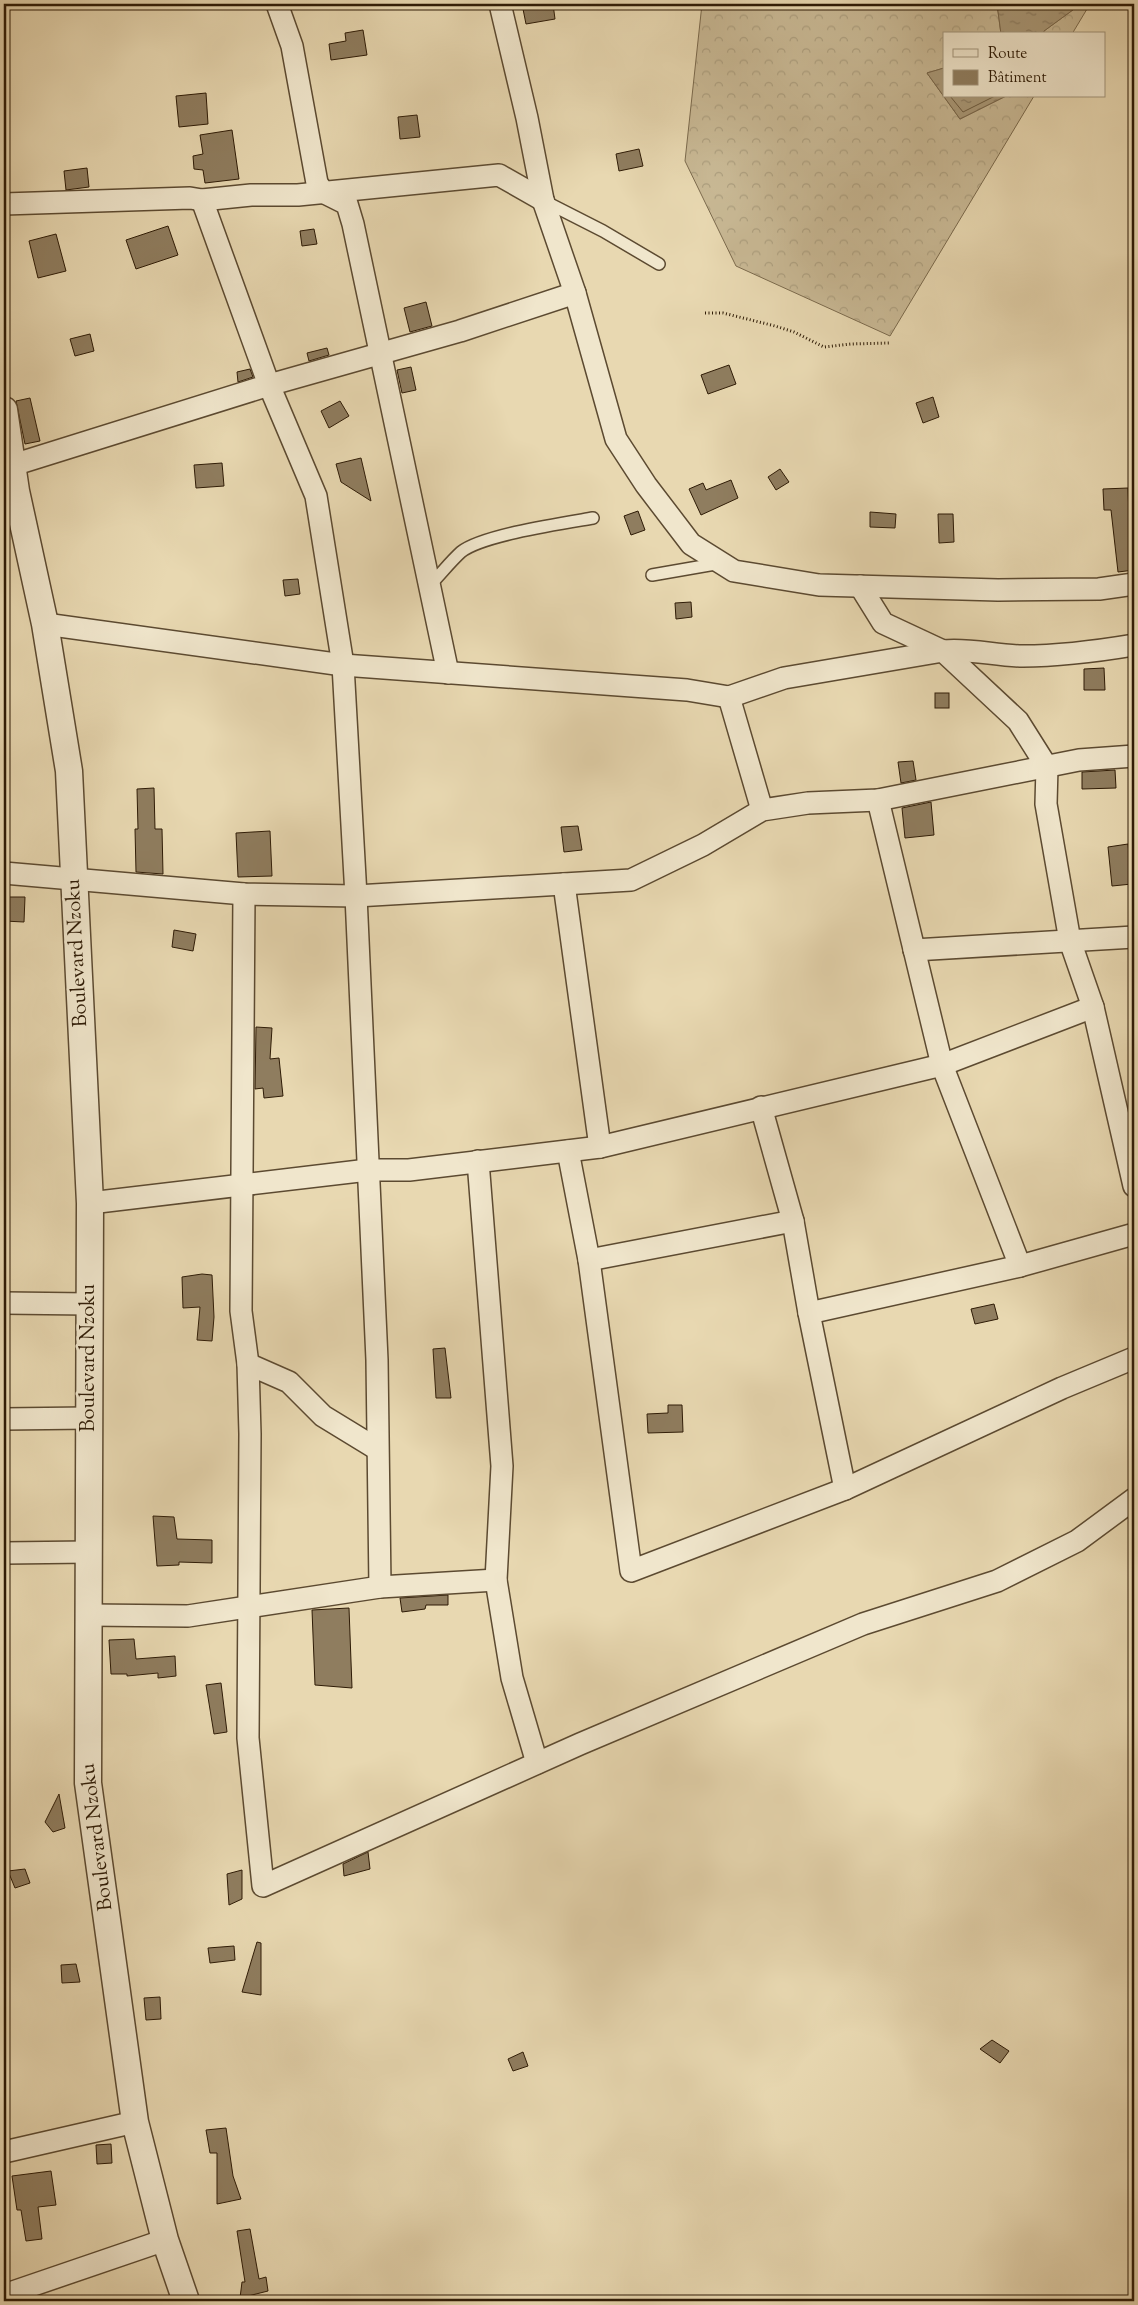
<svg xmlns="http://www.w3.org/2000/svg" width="1138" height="2305" font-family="'Sorts Mill Goudy',serif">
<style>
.forest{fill:url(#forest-crowns);stroke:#7b6a4d}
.water{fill:url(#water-ripples);stroke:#78664a}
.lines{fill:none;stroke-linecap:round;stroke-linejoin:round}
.shore{stroke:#6c5a3e;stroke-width:1}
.building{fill:#8f7d5f;stroke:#2e1b06}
.service-casing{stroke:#5c4a31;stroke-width:14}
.minor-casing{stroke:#5c4a31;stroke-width:24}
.tertiary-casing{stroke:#5c4a31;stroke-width:29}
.path{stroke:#2e1b06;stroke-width:3;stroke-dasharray:1 2.5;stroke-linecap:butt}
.service{stroke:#f0e6cc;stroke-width:11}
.minor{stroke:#f0e6cc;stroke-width:21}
.tertiary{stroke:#f0e6cc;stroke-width:26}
.labels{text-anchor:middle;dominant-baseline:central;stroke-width:5;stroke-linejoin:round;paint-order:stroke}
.street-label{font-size:20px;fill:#2e1b06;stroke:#f0e6cc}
</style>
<defs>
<pattern id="forest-crowns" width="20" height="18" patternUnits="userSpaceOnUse" patternTransform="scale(1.25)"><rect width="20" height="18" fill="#c8b894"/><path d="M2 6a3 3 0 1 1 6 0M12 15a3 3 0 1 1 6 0" fill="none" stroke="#ac9e7e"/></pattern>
<pattern id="water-ripples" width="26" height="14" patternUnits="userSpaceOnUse" patternTransform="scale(1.25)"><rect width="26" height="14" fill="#a99877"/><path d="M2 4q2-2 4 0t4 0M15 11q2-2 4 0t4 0" fill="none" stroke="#8a7b60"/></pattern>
</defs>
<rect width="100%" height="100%" fill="#e8d8b1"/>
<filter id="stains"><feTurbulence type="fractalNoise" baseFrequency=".004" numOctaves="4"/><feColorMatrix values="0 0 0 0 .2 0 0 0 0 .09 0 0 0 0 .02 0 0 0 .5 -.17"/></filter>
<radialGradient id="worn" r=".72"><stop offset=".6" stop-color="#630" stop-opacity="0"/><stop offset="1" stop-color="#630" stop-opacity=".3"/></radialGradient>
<!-- forest -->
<g class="forest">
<polygon points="702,4 997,4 1001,34 944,34 944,68 927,73 960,119 1006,96 1034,96 890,336 736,266 685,161"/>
<polygon points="1081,4 1090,4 1072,34 1043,34 1044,31"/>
</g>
<!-- water -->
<g class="water">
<polygon points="997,4 1081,4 1044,31 1043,34 1001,34"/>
<polygon points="944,68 944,96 1006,96 960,119 927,73"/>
</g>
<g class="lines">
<!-- shore -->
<polyline class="shore" points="950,96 963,112 995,96"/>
</g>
<!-- building -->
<g class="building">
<polygon points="522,4 553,4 555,19 526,24"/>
<polygon points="363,30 367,55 331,60 329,44 346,41 345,33"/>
<polygon points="206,93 208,124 179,127 176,96"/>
<polygon points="417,115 420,137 400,139 398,117"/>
<polygon points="232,130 239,179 205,183 203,170 194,169 193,156 203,154 200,135"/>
<polygon points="639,149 643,166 619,171 616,154"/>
<polygon points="87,168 89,187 66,190 64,171"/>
<polygon points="168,226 178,255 136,269 126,240"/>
<polygon points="314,229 317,244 302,246 300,231"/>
<polygon points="56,234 66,271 38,278 29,241"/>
<polygon points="426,302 432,326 410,332 404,308"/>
<polygon points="90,334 94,351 75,356 70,339"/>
<polygon points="327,348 329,355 309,361 307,353"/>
<polygon points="729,365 736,384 708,394 701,375"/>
<polygon points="411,367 416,390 402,393 397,370"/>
<polygon points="250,369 253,377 238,382 237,372"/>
<polygon points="933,397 939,417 923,423 916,403"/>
<polygon points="30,398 40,441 25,444 16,401"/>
<polygon points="340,401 349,416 329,428 321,411"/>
<polygon points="361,458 371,501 341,482 336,464"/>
<polygon points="222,463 224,486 196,488 194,465"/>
<polygon points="780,469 789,482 776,490 768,477"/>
<polygon points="731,480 738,498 701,515 689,489 703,483 706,490"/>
<polygon points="1128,488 1129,516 1134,516 1134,570 1118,572 1111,510 1104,510 1103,489"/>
<polygon points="638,511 645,530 631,535 624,516"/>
<polygon points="870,512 896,514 895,528 870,527"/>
<polygon points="938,514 953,514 954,542 939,543"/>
<polygon points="298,579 300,594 285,596 283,580"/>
<polygon points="691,602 692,617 676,619 675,603"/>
<polygon points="1104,668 1105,690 1084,690 1084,669"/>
<rect x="935" y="693" width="14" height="15"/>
<polygon points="913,761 916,780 901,783 898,762"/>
<polygon points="1115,770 1116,788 1082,789 1082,772"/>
<polygon points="154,788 155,829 162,829 163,874 136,872 135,829 138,829 137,789"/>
<polygon points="931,802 934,835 905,838 902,808"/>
<polygon points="578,826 582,850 564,852 561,827"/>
<polygon points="270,831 272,876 238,877 236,833"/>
<polygon points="1128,844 1132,884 1112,886 1108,847"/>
<polygon points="4,897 25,897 24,922 4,921"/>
<polygon points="174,930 196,934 193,951 172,947"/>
<polygon points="256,1027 272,1028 270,1059 279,1058 283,1096 264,1098 263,1088 255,1089"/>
<polygon points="202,1274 212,1275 214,1317 212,1341 197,1340 200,1307 183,1308 182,1277"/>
<polygon points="994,1304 998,1319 975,1324 971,1309"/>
<polygon points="445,1348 451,1398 436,1398 433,1349"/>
<polygon points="668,1405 682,1405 683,1432 648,1433 647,1414 668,1413"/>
<polygon points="153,1516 174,1517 177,1539 212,1540 212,1563 179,1562 179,1565 157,1566"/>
<polygon points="448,1595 448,1605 426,1605 425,1609 402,1612 400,1598"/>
<polygon points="349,1608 352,1688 315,1685 312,1610"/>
<polygon points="134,1639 136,1659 175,1656 176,1676 158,1678 158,1673 127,1676 127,1674 111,1674 109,1640"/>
<polygon points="221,1683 227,1732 214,1734 206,1685"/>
<polygon points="59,1794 65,1828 53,1832 45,1822"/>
<polygon points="368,1852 370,1869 344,1876 343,1864"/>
<polygon points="25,1869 30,1883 15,1888 8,1871"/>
<polygon points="242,1870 242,1899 229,1905 227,1874"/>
<polygon points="257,1942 261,1943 261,1995 242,1992"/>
<polygon points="234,1946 235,1960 210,1963 208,1948"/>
<polygon points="76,1964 80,1982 62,1983 61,1965"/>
<polygon points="160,1997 161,2019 146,2020 144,1998"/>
<polygon points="992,2040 1009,2051 1000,2063 980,2049"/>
<polygon points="523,2052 528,2066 513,2071 508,2059"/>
<polygon points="226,2128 233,2176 241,2199 217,2204 217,2153 210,2153 206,2130"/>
<polygon points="111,2144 112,2163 97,2164 96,2145"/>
<polygon points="51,2171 56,2205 38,2207 42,2239 26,2241 21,2210 17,2210 12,2176"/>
<polygon points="250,2229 259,2279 266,2277 268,2291 240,2298 242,2282 245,2282 237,2231"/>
</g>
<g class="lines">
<defs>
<g id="service">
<polyline points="544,201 603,231 659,264"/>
<polyline points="652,575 721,563"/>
<path d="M429,586C440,575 450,562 461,552C482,535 564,523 593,518"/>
</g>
<g id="minor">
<polyline points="277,4 292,46 317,183 323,192 347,204 353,224 448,673"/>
<polyline points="500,4 527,118 543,200 575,293 616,439 646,485 691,544 734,571 819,585 998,590 1099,589 1134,584"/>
<polyline points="202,200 269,385 316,496 343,665 356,896 377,1360 380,1587"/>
<polyline points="4,204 190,198 202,200 251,195 298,195 499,175 543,200"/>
<polyline points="13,465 269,385 460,331 575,293"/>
<polyline points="860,586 883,623 943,651 1018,721 1047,767 1046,804 1070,941 1093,1007 1134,1186"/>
<path d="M45,624L343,665L687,690L729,697L784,678L943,651C970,648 996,656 1023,656C1060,656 1098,651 1134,645"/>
<polyline points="729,697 762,810"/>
<polyline points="878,800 942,1065 1020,1266"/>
<polyline points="4,873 244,894 356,896 631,880 703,845 762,810 808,803 878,800 1079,760 1134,756"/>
<polyline points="564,884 600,1147"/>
<polyline points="244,894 241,1311 248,1364 250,1434 248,1738 263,1886 580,1744 863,1624 997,1581 1077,1541 1134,1499"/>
<polyline points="914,950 1134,937"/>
<polyline points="761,1107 793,1221 809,1313 845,1489"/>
<polyline points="568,1151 589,1260 631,1571 845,1489 1062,1388 1134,1358"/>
<polyline points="478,1161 502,1466 496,1580 512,1678 537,1763"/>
<polyline points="90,1203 368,1170 409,1170 600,1147 942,1065 1093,1007"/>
<polyline points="589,1260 793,1221"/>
<polyline points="4,1303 89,1304"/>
<polyline points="809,1313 1020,1266 1134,1234"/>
<polyline points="248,1364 289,1382 323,1416 377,1449"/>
<polyline points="4,1419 89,1418"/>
<polyline points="4,1553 89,1552"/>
<polyline points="88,1615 188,1616 380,1587 496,1580"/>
<polyline points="4,2152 135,2122"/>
<polyline points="4,2295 165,2240"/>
</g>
<polyline id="tertiary" points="4,410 16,491 45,624 69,771 90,1203 88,1783 135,2122 165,2240 186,2301"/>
</defs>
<!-- service casing -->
<use href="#service" class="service-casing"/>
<!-- minor casing -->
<use href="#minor" class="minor-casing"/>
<!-- tertiary casing -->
<use href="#tertiary" class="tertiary-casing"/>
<!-- path -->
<polyline class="path" points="705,313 723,313 775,326 794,332 824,347 851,344 889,343"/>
<!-- service -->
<use href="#service" class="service"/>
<!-- minor -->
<use href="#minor" class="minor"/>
<!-- tertiary -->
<use href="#tertiary" class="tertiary"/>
</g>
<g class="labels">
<!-- street labels -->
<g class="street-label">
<text transform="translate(78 953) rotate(-93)">Boulevard Nzoku</text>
<text transform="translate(89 1358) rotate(-90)">Boulevard Nzoku</text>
<text transform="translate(98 1837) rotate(-97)">Boulevard Nzoku</text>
</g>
</g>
<!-- margin -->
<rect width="1138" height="2305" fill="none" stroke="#e8d8b1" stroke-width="20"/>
<rect x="5" y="5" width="1128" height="2295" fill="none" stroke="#2e1b06" stroke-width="2.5"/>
<rect x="10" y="10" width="1118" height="2285" fill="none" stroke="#2e1b06"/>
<!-- legend -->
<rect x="943" y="32" width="162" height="65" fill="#f0e6cc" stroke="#a2957d"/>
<rect x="953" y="49" width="25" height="8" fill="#f0e6cc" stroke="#a2957d"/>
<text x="988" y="58" font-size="15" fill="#2e1b06">Route</text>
<rect x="953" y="70" width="25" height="15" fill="#8f7d5f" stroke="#a2957d"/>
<text x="988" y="82" font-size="15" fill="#2e1b06">Bâtiment</text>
<rect width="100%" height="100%" filter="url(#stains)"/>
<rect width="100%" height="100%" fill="url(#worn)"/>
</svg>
